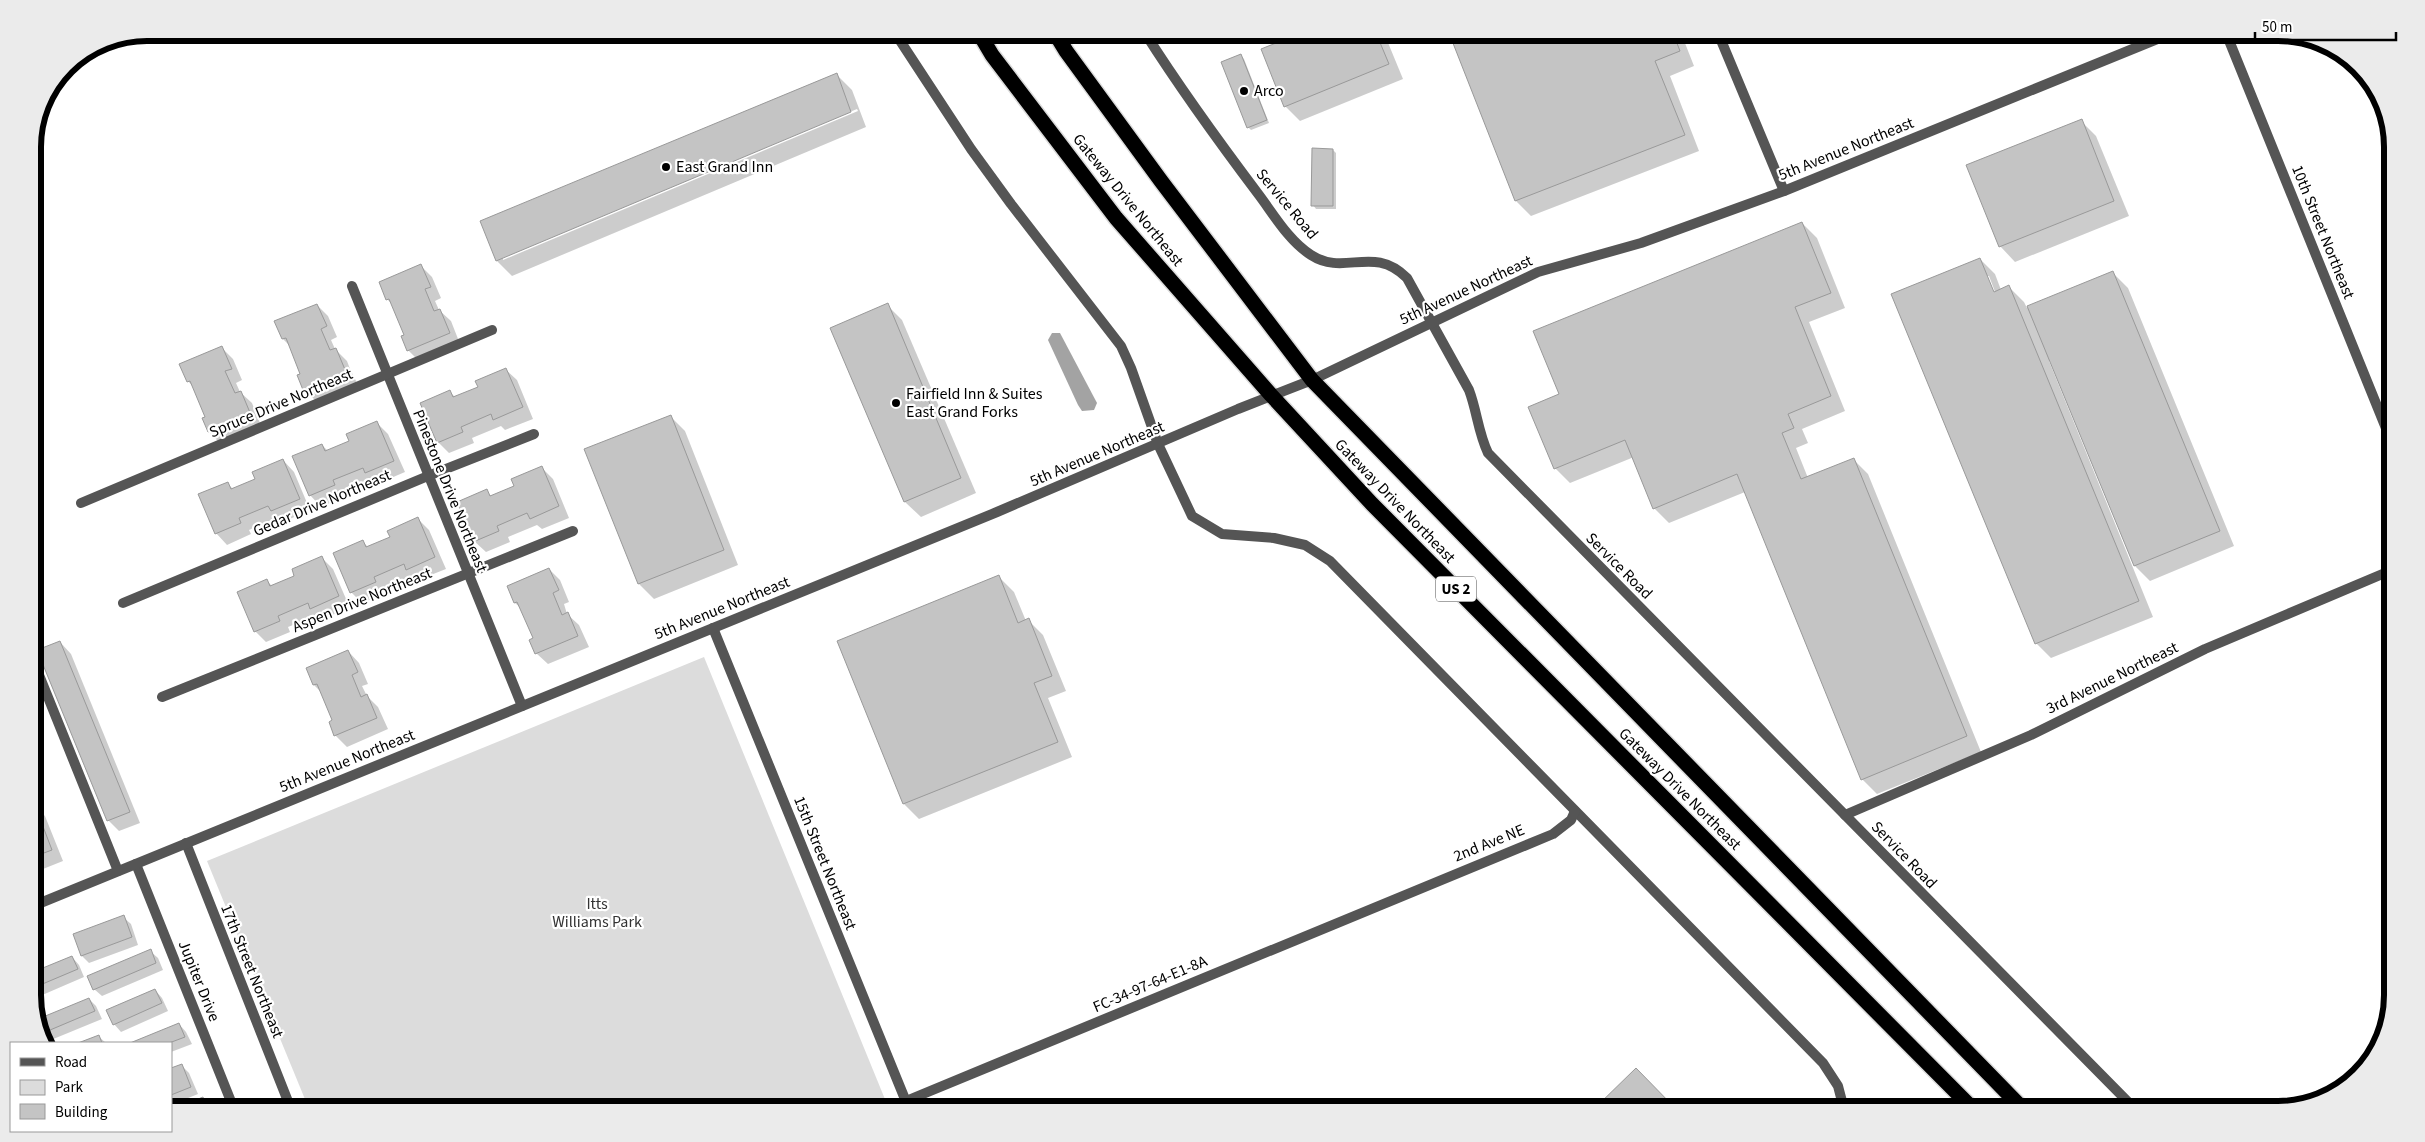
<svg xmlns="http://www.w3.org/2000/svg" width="2425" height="1142" font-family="'Source Sans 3',sans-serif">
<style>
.green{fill:#dcdcdc}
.water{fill:#a3a3a3}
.shadow{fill:#0003;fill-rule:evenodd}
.building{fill:#c4c4c4;stroke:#999}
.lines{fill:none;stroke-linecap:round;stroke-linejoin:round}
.highway-casing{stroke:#dbdbdb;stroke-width:18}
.street{stroke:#555;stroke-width:10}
.highway{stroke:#000;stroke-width:15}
.poi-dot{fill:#000;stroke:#fff;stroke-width:2}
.labels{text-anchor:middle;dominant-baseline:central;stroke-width:4.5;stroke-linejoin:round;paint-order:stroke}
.shield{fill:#fff;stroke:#4c4c4c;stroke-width:1}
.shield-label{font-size:15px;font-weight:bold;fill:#000}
.poi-label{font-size:16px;fill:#000;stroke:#fff;text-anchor:start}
.street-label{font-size:16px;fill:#000;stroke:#fff}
.park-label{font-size:16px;fill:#333;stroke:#fff}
.rim{fill:none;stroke:#000;stroke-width:6}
</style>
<rect width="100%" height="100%" fill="#fff"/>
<!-- green -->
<polygon class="green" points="704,657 889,1109 309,1109 207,861"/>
<!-- water -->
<polygon class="water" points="1052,333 1060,333 1097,403 1094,410 1082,411 1078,405 1048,340"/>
<!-- shadow -->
<g class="shadow">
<polygon points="1304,33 1384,33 1403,79 1300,121 1285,106 1262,50"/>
<polygon points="1451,33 1681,33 1694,66 1670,76 1699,151 1531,216 1516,201"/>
<polygon points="1241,56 1244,59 1269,123 1251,130 1248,127"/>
<path d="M837,75L852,90L866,127L512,276L497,261L482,222ZM857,109L858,111L503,260V257Z"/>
<polygon points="2081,121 2096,136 2129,216 2015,262 2000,246"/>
<polygon points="1333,150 1336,153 1336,209 1316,209 1313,205"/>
<polygon points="1802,223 1817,238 1845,308 1809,322 1845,411 1802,429 1808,443 1796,448 1808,478 1853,459 1868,474 1981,752 1877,794 1862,779 1745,492 1669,523 1654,508 1634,457 1570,483 1555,468 1560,395"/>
<path d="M1980,259L1995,274L2001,290L2009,287L2024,302L2027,308L2113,273L2128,288L2234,546L2150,581L2135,566L2051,360L2049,361L2153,617L2051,658L2036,643ZM1986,276H1989L1997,297L1995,298Z"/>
<polygon points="421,266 432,277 441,298 435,301 439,310 451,321 460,344 419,361 408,350 406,336 394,306 387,299"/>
<polygon points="317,305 328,316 337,337 331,340 335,349 347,361 350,369 311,385 311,388 351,371 357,383 315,400 304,389 302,375 290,346 283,339"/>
<polygon points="887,305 902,320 976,493 921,517 905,502 832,328"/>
<polygon points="222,348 233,359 242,380 236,383 240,392 252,403 261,426 220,443 209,432 204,419 207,417 194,388 188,381"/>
<polygon points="505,369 517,380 533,419 505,430 501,426 472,438 474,443 449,453 438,442 450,392 456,398 479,388"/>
<polygon points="670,416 685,431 738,565 654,599 639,584 586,450"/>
<polygon points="377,423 388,434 405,472 377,484 373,479 343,492 345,496 321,507 310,495 322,445 328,451 351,441"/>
<polygon points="283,460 294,472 310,510 283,522 278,517 249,530 251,534 227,545 216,533 227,483 233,489 257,479"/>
<polygon points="542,468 553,479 569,518 542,529 537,525 508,537 510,542 486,552 474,541 486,491 492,497 515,487"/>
<polygon points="418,519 429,530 446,569 418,580 414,576 384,588 386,593 362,603 351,592 363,542 369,548 392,538"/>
<polygon points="322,558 333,569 350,608 322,619 318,615 288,627 290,632 266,642 255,631 267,581 273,587 296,577"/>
<polygon points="549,569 560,580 569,602 564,604 567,614 579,625 589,647 548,664 536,653 534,639 522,609 515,603 508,586"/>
<polygon points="999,577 1014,592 1026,621 1028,620 1043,635 1066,691 1048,698 1072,757 919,819 904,804 838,641"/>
<polygon points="60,642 71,654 140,823 119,831 108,820"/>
<polygon points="348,651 359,663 368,684 362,686 367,696 378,707 388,729 347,747 335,735 333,721 321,692 314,685 307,668"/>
<polygon points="33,805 45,816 63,861 33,873"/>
<polygon points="123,917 131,924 138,945 89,963 82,956"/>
<polygon points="150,951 158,958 163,970 102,996 94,989"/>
<polygon points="72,957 79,965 84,977 33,999 33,974"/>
<polygon points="155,990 162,998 168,1011 121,1032 114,1024"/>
<polygon points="89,999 96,1006 102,1019 46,1042 39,1020"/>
<polygon points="179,1024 186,1032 192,1044 171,1052 171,1043 134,1043"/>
<polygon points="98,1036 106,1043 81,1043"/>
<polygon points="182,1066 189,1073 198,1094 171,1105 171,1070"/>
<polygon points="1636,1070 1675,1109 1595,1109"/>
<polygon points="202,1099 211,1109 177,1109"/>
</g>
<!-- building -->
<g class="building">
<polygon points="1301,33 1376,33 1389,64 1284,107 1261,49"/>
<polygon points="1449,33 1673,33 1680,51 1655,61 1685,135 1515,201"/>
<polygon points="1241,54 1267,120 1247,128 1221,62"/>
<polygon points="837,73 851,112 496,261 480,221"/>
<polygon points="2082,119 2114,201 1999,247 1966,165"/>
<polygon points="1312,148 1333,149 1333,206 1311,206"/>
<polygon points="1802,222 1831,293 1795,307 1831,396 1788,414 1794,428 1782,433 1801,479 1854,458 1967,736 1861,780 1737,474 1653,509 1625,440 1554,469 1528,407 1559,394 1533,331"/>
<polygon points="1980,258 1994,292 2009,285 2139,601 2035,644 1891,294"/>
<polygon points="421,264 431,287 425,289 434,311 440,309 450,333 407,351 401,336 404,335 389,299 386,300 379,282"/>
<polygon points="2113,271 2220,531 2134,566 2027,306"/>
<polygon points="888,303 961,478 904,502 830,328"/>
<polygon points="317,304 327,326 321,329 330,350 336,348 346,372 303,390 297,375 300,374 286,338 282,339 274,321"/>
<polygon points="222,346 232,369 225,371 235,393 241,391 251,415 208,432 202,418 205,417 190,381 187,382 179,364"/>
<polygon points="506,368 523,407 493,420 491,414 461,427 463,432 437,443 420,403 450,390 453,397 478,387 475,381"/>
<polygon points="671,415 724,550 638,584 584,449"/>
<polygon points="377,421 394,461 365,473 363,468 333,480 335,485 309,496 292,456 322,444 325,451 349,441 346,434"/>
<polygon points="283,459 300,499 271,511 268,506 239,518 241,523 215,534 198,494 228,482 231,489 255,479 252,472"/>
<polygon points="542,466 559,506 530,519 527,513 497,526 499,531 473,542 457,502 487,489 490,496 514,486 511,479"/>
<polygon points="418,517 435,557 406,570 404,564 374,577 376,582 350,593 333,553 363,540 366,547 390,537 387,531"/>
<polygon points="322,556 339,596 310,609 308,603 278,616 280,621 254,632 237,592 267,579 270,586 294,576 292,569"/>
<polygon points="549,568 559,590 553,593 562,615 568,612 578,636 535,654 529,640 533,638 517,602 514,603 507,586"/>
<polygon points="999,575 1018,623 1029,618 1052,676 1034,683 1058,742 903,804 837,641"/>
<polygon points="60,641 130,812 107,821 37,650"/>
<polygon points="348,650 358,672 352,675 361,697 367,694 377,718 334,736 329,722 332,720 317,684 313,685 306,668"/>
<polygon points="34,803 52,850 33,857 33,804"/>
<polygon points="124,915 132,937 81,956 73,934"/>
<polygon points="151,949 156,963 93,990 87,976"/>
<polygon points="72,956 78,969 33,988 33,972"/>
<polygon points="155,989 162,1003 113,1025 106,1010"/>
<polygon points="89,998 95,1011 43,1033 38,1019"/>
<polygon points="179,1023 185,1037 169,1043 130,1043"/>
<polygon points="99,1035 102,1043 78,1043"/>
<polygon points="182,1064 191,1087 171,1095 171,1068"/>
<polygon points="1636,1068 1676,1109 1594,1109"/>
<polygon points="203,1097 207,1109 174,1109"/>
</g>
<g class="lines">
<defs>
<g id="highway">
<polyline points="979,33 992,55 1116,218 1271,395 1372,504 1973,1109"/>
<polyline points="1055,33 1066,51 1161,181 1312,380 2023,1109"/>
</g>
</defs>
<!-- highway casing -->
<use href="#highway" class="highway-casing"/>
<!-- street -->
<g class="street">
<polyline points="895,33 971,149 1011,204 1121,346 1131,368 1158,444 1192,516 1222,534 1274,538 1305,545 1330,561 1823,1063 1838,1086 1844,1109"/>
<path d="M1145,33C1180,88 1219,142 1259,195C1274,215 1289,241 1311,255C1345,277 1373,244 1407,278L1469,390C1477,411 1478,432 1488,453L2135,1109"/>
<polyline points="1718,33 1784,191"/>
<polyline points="2226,33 2392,443"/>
<polyline points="352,286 522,706"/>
<polyline points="81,503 492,330"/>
<polyline points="123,603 428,476 534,434"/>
<polyline points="713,628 909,1109"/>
<polyline points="33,660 118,871"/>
<polyline points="162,697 573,531"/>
<polyline points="1845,815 2031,735 2205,649 2392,570"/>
<polyline points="186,843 291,1109"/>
<polyline points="136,864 234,1109"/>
<polyline points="33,906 997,512 1238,409 1312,380 1538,272 1641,243 1784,191 2172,33"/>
<polyline points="906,1101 1553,834 1571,820 1575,811"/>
</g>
<!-- highway -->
<use href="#highway" class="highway"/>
</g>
<!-- markers -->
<g class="poi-dot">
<circle cx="1244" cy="91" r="5"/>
<circle cx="666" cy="167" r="5"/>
<circle cx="896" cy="403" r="5"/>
</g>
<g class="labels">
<!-- shield labels -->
<rect class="shield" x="1436" y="576.5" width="40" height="25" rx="4"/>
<g class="shield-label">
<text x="1456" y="589">US 2</text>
</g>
<!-- poi labels -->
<g class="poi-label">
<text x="1254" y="91">Arco</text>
<text x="676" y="167">East Grand Inn</text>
<text x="906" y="394">Fairfield Inn &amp; Suites<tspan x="906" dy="18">East Grand Forks</tspan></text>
</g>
<!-- street labels -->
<g class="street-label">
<text transform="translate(1846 149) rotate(-22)">5th Avenue Northeast</text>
<text transform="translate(1128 200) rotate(51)">Gateway Drive Northeast</text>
<text transform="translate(1287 204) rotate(50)">Service Road</text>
<text transform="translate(2323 232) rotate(68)">10th Street Northeast</text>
<text transform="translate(1466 290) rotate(-25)">5th Avenue Northeast</text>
<text transform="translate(281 403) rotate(-23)">Spruce Drive Northeast</text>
<text transform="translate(1097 454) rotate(-23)">5th Avenue Northeast</text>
<text transform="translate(450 491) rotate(68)">Pinestone Drive Northeast</text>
<text transform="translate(1395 501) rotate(46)">Gateway Drive Northeast</text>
<text transform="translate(322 503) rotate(-23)">Gedar Drive Northeast</text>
<text transform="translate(1619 566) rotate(45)">Service Road</text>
<text transform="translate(362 600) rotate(-22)">Aspen Drive Northeast</text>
<text transform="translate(722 608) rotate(-22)">5th Avenue Northeast</text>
<text transform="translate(2112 678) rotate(-26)">3rd Avenue Northeast</text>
<text transform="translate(347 761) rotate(-22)">5th Avenue Northeast</text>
<text transform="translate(1680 789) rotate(45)">Gateway Drive Northeast</text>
<text transform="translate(1489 843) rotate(-22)">2nd Ave NE</text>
<text transform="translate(1904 855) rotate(46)">Service Road</text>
<text transform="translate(825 863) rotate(68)">15th Street Northeast</text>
<text transform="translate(252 971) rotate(68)">17th Street Northeast</text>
<text transform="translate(199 981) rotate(68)">Jupiter Drive</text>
<text transform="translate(1150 984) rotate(-23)">FC-34-97-64-E1-8A</text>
</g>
<!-- park labels -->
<g class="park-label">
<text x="597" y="904">Itts<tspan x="597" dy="18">Williams Park</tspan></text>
</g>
</g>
<!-- crop -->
<path d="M0 0H2425V1142H0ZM147 41H2278A106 106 0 0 1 2384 147V995A106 106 0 0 1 2278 1101H147A106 106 0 0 1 41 995V147A106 106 0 0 1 147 41Z" fill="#ebebeb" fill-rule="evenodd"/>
<path class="rim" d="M147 41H2278A106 106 0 0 1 2384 147V995A106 106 0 0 1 2278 1101H147A106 106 0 0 1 41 995V147A106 106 0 0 1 147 41Z"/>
<!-- legend -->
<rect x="10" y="1042" width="162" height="90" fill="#ffffff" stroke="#999999"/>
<rect x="20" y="1058" width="25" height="8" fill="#555555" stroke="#999999"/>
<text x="55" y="1067" font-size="15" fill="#000000">Road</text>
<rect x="20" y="1080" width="25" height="15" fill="#dcdcdc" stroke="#999999"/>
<text x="55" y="1092" font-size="15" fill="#000000">Park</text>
<rect x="20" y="1104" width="25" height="15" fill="#c4c4c4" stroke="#999999"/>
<text x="55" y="1117" font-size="15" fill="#000000">Building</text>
<!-- scale -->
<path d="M2255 32v8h141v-8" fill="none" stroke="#000000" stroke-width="2.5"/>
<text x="2262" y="32" font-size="15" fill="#000000" stroke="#ffffff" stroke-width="4" paint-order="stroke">50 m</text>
</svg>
